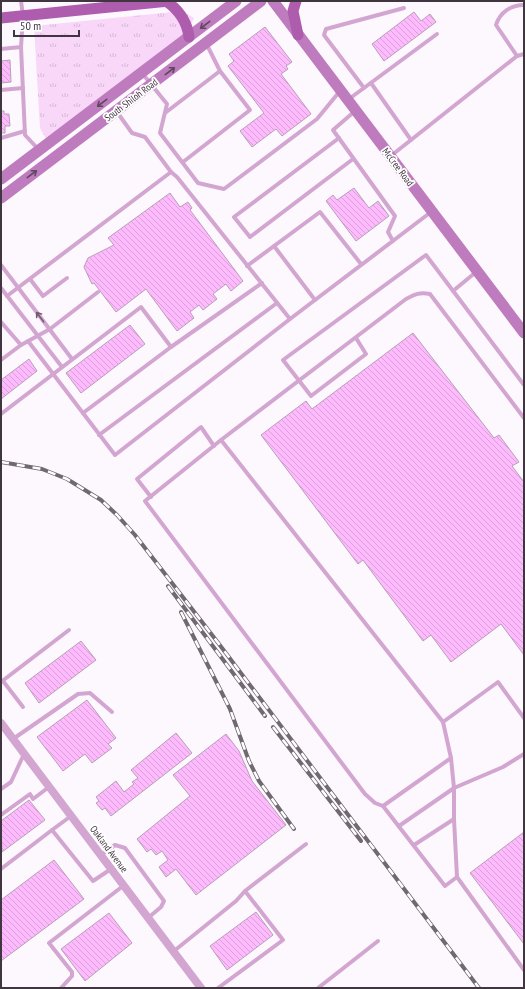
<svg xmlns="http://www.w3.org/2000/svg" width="525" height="989" font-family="'PT Sans Narrow',sans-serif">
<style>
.park{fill:url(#park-tufts)}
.building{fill:url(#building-back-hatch);stroke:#b89fb7}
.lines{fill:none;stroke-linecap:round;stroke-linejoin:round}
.service{stroke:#d3a6d2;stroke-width:4}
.minor{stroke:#d3a6d2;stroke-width:8}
.secondary{stroke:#be7cbe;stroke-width:11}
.primary{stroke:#ad5cae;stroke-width:11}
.rail-casing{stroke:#716971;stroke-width:4}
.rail{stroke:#fff;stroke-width:2.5;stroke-dasharray:8;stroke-linecap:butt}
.oneway{stroke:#604860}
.oneway2{stroke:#735d73}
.labels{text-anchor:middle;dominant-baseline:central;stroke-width:3.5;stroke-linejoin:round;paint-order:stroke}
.street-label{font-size:10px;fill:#403640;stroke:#fff}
</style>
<defs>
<pattern id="park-tufts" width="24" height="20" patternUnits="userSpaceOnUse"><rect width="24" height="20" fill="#f9d7f8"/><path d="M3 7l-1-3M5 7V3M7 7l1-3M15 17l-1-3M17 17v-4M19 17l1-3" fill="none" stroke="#d6b9d6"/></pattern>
<pattern id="building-back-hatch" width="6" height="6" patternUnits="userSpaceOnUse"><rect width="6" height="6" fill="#fdbafd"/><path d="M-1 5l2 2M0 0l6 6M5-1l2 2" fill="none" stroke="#daa0da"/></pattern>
</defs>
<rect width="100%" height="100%" fill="#fdf8fd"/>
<!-- park -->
<polygon class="park" points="182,11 194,18 187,33 46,139 40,128 34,26"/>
<!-- building -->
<g class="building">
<polygon points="414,12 421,21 430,14 436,22 384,61 372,44"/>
<polygon points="265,27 292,62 286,66 288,69 281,74 311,114 282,136 276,129 252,147 240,131 264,113 228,66 234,61 229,54"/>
<polygon points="10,60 11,82 1,83 1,61"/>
<polygon points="1,111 4,111 4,114 9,114 10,126 5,126 5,133 1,133"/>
<polygon points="354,188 369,208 378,201 389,216 356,241 326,201 333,195 337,200"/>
<polygon points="170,193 180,207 188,202 192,208 190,210 243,281 231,291 226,284 213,294 217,299 203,310 199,305 190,312 194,318 177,331 146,289 116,312 94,283 92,284 84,267 88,258 114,245 108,238"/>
<polygon points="130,325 145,344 81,393 66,373"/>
<polygon points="413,333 494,438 499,435 519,462 512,466 524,482 524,655 501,624 451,662 431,635 423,641 363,560 358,564 261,435 306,401 312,409"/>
<polygon points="29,359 37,371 1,399 1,380"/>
<polygon points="81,641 96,660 39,703 25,683"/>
<polygon points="87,700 116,738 108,744 112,748 92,763 85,754 63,771 37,737"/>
<polygon points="176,733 192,753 111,816 105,808 102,810 96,803 99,801 96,797 116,781 124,792 134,784 132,782 138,778 131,770"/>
<polygon points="226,734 239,751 252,781 286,825 196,895 176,869 166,877 159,867 168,860 162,851 156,855 151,849 147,852 137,839 190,796 173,775"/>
<polygon points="29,800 45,820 2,852 1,821"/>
<polygon points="524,832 524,944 470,873"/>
<polygon points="54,860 84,899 1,961 1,900"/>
<polygon points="256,912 273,935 227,970 210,946"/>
<polygon points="109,913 132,943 85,981 61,949"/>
</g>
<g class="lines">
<!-- service -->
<g class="service">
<polyline points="21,1 23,16 21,47 25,135 39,150"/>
<polyline points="206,43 220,71"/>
<polyline points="1,49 21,47"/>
<path d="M517,56L496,25C500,12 511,5 524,5"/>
<polyline points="142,73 167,104 160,133 198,183 224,189 317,119 340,91"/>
<polyline points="371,83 411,140"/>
<polyline points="364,88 324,35 326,29 404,8"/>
<polyline points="1,90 23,88"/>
<polyline points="349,99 437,34"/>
<polyline points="355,111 333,130 395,216 388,232 393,241"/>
<polyline points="165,113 220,71 250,110 183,162"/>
<polyline points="1,138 25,131"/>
<polyline points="339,138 234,217 250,237 353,159"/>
<polyline points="392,155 517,56 524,54"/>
<polyline points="171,172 177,177 290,319 431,212"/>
<polyline points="274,246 315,300"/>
<polyline points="1,265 72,359"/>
<polyline points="247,266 320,212 361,264"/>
<polyline points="30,279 43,296 67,278"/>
<polyline points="1,288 62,367"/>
<polyline points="453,291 476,272"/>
<polyline points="7,296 171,172 145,137 132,133 117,112"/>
<polyline points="1,322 21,345 50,329 98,292"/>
<polyline points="356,338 366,354 311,396 283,360 426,255 524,385"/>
<polyline points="28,341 115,455 290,319"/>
<polyline points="1,360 21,345"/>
<polyline points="83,413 171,347"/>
<polyline points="1,414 141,307 171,347 262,283"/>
<path d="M524,418L430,294C420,292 415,294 406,299L221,440L443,722L451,758L454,788V819L457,877L524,970"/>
<polyline points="99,435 277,303"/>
<polyline points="221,440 145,501 365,794 375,803 383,806 451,758"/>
<polyline points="151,497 137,479 201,427 214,446"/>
<polyline points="3,681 23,707"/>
<polyline points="1,682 69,630"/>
<polyline points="443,722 498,682 524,718"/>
<polyline points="13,739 78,694 90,693 112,712"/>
<polyline points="1,789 11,782 24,754"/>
<polyline points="383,806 445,886 457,877"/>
<polyline points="1,815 30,794 33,799 49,787"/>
<polyline points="399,826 454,788 503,767 524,754"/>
<polyline points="52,830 71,816"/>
<polyline points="414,845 454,819"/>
<polyline points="101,855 115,845 125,848 164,901 161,907 148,918"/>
<polyline points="1,869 52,830 93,881 111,869"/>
<polyline points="174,951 236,901 245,891 306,844"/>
<polyline points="61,988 72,976 72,972 49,943 123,886"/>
<polyline points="218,988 283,940 245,891"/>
<polyline points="318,988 378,941"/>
</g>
<!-- minor -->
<polyline class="minor" points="1,723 201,988"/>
<!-- secondary -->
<g class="secondary">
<polyline points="273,1 524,333"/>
<polyline points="1,179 236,1"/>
<polyline points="1,198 261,1"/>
</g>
<!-- primary -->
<g class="primary">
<path d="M166,1C179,10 187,21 189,37"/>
<polyline points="296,1 293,11 298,35"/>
<polyline points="1,18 169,1"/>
</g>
<defs>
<g id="rail">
<polyline points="1,462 42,469 67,479 101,500 117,515 135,535 219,644 479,988"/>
<polyline points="168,586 265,716"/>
<polyline points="181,612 230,709 249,761 259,781 294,829"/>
<polyline points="273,727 361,841"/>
</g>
</defs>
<!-- rail casing -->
<use href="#rail" class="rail-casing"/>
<!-- rail -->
<use href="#rail" class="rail"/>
</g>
<!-- one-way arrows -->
<defs><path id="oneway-shaft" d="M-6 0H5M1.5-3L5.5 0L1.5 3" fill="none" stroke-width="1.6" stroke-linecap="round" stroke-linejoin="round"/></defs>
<g class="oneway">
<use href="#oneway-shaft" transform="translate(205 25) rotate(143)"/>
<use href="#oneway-shaft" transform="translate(170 71) rotate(-37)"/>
<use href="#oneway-shaft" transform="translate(102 103) rotate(143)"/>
<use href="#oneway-shaft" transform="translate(32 174) rotate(-37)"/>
</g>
<use class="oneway2" href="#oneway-shaft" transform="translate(40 317) rotate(-127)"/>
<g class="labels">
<!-- street labels -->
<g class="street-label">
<text transform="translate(131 100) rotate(-37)">South Shiloh Road</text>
<text transform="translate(398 167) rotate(53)">McCree Road</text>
<text transform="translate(109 849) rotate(53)">Oakland Avenue</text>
</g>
</g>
<!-- border -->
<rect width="525" height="989" fill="none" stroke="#403640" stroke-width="4"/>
<!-- scale -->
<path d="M14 30v6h65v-6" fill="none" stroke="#403640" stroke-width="2"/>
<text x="20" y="30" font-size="12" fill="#403640" stroke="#ffffff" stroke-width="3" paint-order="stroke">50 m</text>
</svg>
